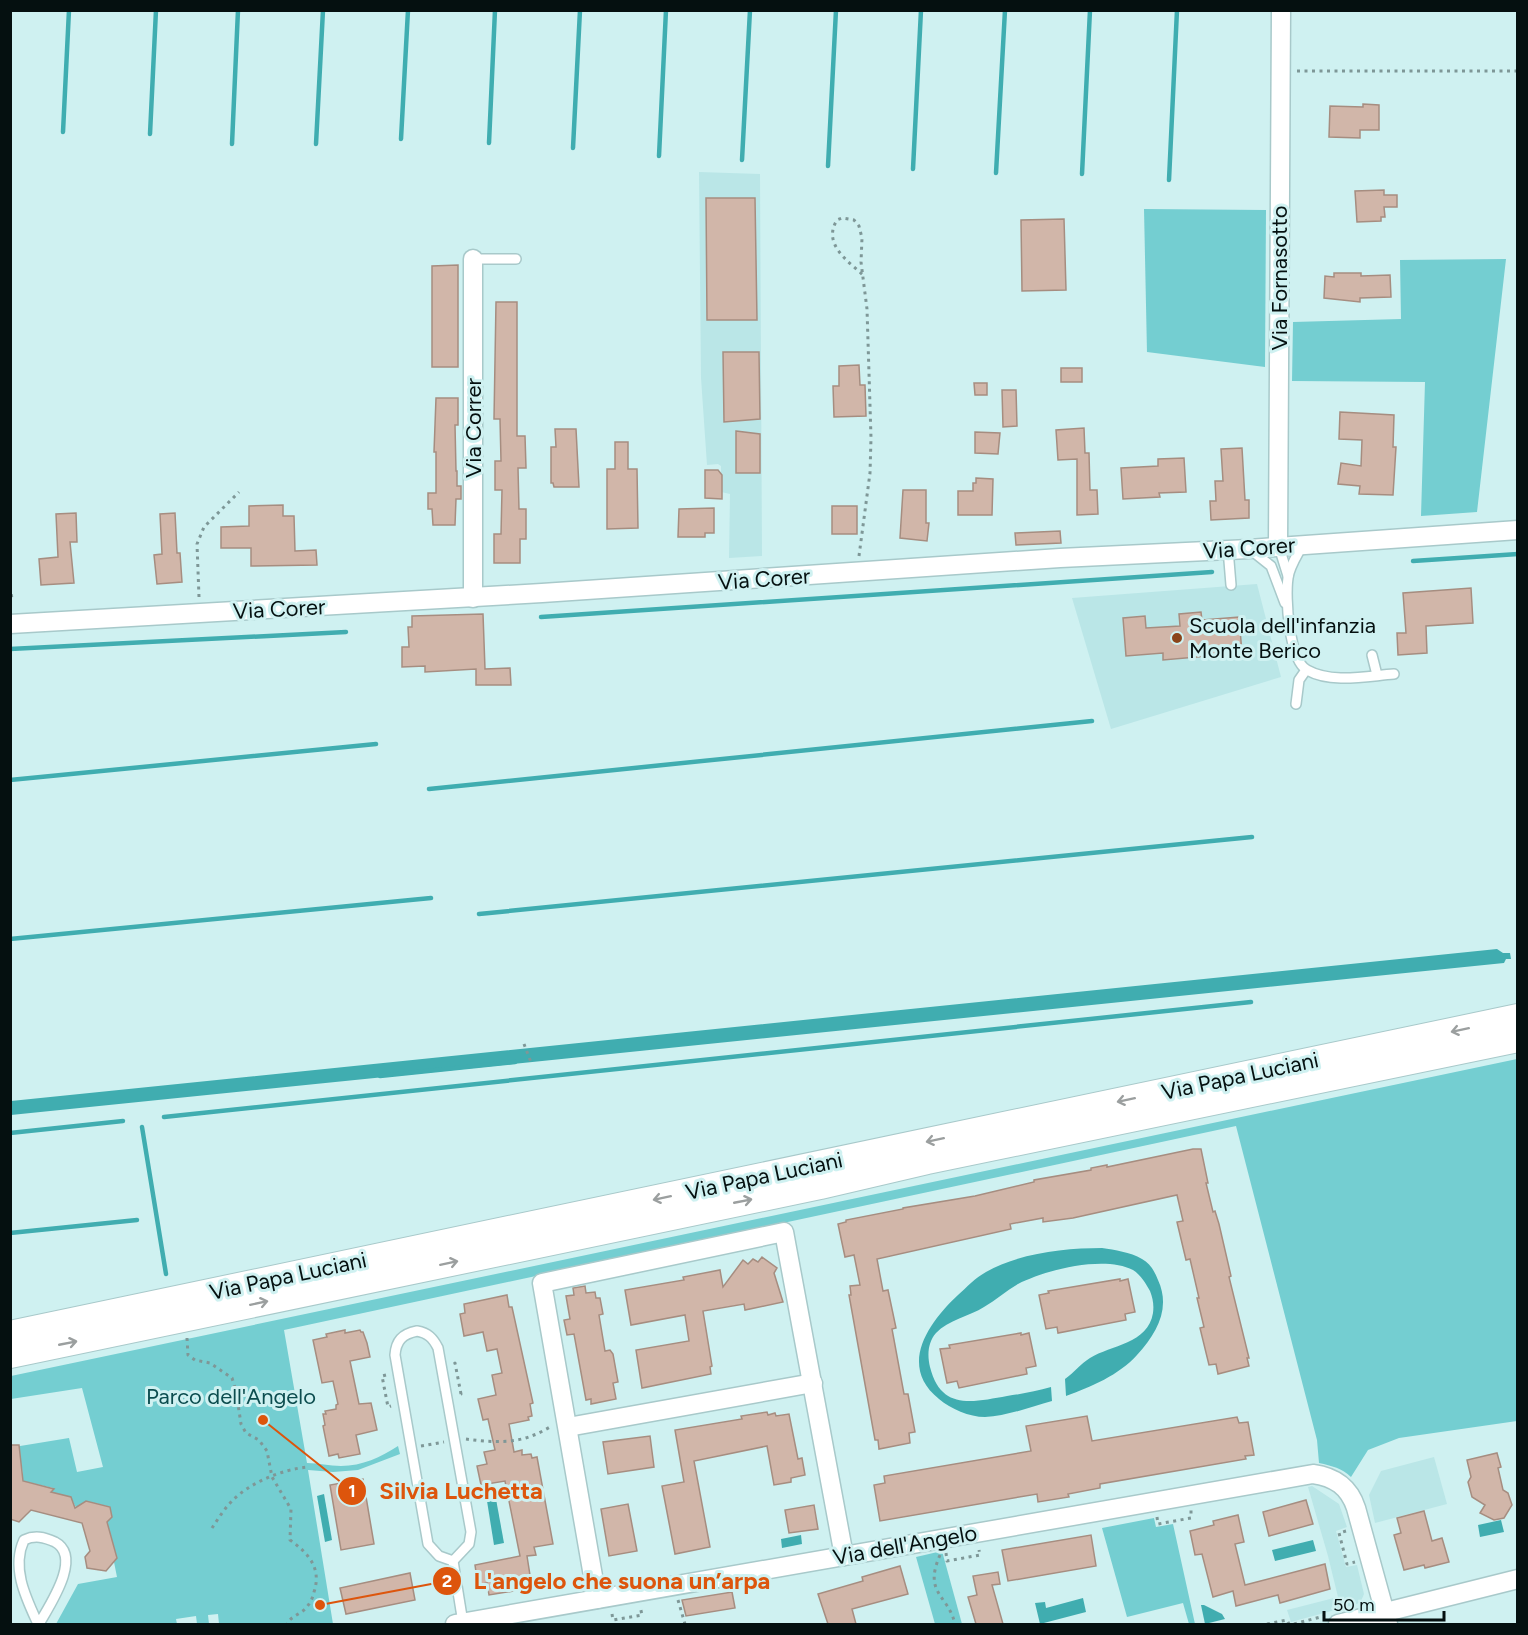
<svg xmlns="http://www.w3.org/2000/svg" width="1528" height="1635" font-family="Figtree,sans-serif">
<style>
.built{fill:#bae6e7}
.green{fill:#74ced1}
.water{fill:#40adb0}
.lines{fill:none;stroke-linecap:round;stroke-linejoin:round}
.stream{stroke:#40adb0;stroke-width:4.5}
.building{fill:#d1b6a9;stroke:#a68d80;stroke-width:1.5}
.lane-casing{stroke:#a8c9ca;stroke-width:12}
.street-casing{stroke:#a8c9ca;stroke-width:21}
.secondary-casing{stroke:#a8c9ca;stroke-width:28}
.path{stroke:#7e9797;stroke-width:3;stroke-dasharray:3 4.5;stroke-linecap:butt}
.lane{stroke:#fff;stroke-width:9}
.street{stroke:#fff;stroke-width:18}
.secondary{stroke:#fff;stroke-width:26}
.oneway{stroke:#9b9f9f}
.poi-dot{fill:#8a451b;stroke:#cff1f1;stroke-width:2}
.labels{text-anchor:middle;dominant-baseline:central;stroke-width:6;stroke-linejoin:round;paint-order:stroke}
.street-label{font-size:22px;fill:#051010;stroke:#cff1f1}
.poi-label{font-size:22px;fill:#051010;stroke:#cff1f1;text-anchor:start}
.park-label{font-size:22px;fill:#0c4d4f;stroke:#cff1f1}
.leader{fill:none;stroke:#dd550c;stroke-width:2}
.callout-dot{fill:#dd550c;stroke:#cff1f1;stroke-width:2}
.mark-label{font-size:18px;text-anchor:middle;font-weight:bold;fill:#fff}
.callout-label{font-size:24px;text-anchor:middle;font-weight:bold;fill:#dd550c;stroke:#cff1f1;stroke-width:6;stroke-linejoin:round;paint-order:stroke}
</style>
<rect width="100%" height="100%" fill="#cff1f1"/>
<!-- built -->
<g class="built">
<polygon points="699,172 760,174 762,556 729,558 730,494 721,492 721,466 718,464 707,465 701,378"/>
<polygon points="1257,584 1281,677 1111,729 1072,598"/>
<polygon points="1434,1457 1447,1504 1375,1523 1369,1495 1381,1471"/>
<polygon points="1312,1486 1339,1504 1347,1527 1336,1531 1346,1567 1357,1565 1364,1594 1361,1601 1357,1604 1291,1622 1287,1610 1338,1597 1328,1556 1308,1487"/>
</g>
<!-- green -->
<g class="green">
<polygon points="1144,209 1266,210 1265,367 1147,352"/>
<polygon points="1506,259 1477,512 1421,516 1425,382 1292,381 1293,322 1401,319 1400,260"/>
<path d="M1517,1059V1421L1399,1438L1368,1450L1351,1477C1342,1468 1332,1466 1319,1463L1317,1440L1236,1126L284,1330L307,1463C319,1463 329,1466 341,1466C362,1466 381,1457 398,1446L400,1454L358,1470L333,1472L308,1470L333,1624H217H219L218,1614L208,1615L209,1624H197L196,1616L176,1619L177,1624H56L78,1584L117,1577L114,1562L117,1558L107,1522L112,1517L110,1507L86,1501L81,1507L75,1506L71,1497L51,1492L53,1488L23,1481L22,1467L11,1464L14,1447L69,1438L77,1472L103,1467L82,1388L11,1399V1376Z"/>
<polygon points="1154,1518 1156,1527 1173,1524 1195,1624 1189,1624 1183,1603 1127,1617 1102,1528"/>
<polygon points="942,1551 962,1624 935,1624 916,1557"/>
</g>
<!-- water -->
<g class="water">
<polygon points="1497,949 1503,953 1510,953 1511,959 1506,959 1504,963 11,1115 11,1101"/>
<path d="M1102,1248C1115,1250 1130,1252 1142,1259C1150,1263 1155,1272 1158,1280C1171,1308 1157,1333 1137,1355C1119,1375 1091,1387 1066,1396L1065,1379C1074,1373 1080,1364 1090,1358C1111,1345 1148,1344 1153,1313C1154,1305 1153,1299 1150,1291C1146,1284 1141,1275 1133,1270C1104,1255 1045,1270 1018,1284C1006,1291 996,1300 984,1307C970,1316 948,1320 936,1333C928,1342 927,1355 930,1367C941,1411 973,1402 1007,1396C1022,1394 1037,1391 1051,1387L1052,1401C1031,1407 1007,1416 985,1417C969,1417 951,1409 939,1399C898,1366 928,1323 958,1295C967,1287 975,1278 986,1272C1020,1253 1064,1248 1102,1248Z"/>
<polygon points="324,1494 332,1540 325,1542 317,1496"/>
<polygon points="496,1499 504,1543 494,1545 487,1501"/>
<polygon points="1501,1520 1504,1532 1480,1537 1478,1525"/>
<polygon points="801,1535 802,1544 782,1548 781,1539"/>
<polygon points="1313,1540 1316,1551 1275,1561 1272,1550"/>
<polygon points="1083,1598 1086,1612 1040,1624 1035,1603 1045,1602 1046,1608"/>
<polygon points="1201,1605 1204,1605 1222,1614 1225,1619 1205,1624"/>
</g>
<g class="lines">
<!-- stream -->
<g class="stream">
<polyline points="63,132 69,10"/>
<polyline points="150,134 156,10"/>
<polyline points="401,139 408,10"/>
<polyline points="489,143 495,10"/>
<polyline points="232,144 238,10"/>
<polyline points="316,144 323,10"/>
<polyline points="573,148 580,10"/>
<polyline points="659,156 666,10"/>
<polyline points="742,160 750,10"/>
<polyline points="828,166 836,10"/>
<polyline points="913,169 921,10"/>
<polyline points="996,173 1005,10"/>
<polyline points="1082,174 1090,10"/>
<polyline points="1169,180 1177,10"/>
<polyline points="1413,561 1518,554"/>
<polyline points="541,617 1212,572"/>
<polyline points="10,649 346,632"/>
<polyline points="10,780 376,744"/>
<polyline points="429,789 1092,721"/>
<polyline points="479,914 1252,837"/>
<polyline points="10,939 431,898"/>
<polyline points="380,1076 515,1062"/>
<polyline points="164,1117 1251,1002"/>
<polyline points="142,1127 166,1274"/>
<polyline points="10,1133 123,1121"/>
<polyline points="10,1233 137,1220"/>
</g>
</g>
<!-- building -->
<g class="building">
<polygon points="1363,104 1379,105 1379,130 1360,130 1360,138 1329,137 1330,106 1363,107"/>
<polygon points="1384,190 1384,195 1397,195 1397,207 1384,207 1385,217 1381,217 1381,221 1357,222 1355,191"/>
<polygon points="706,198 755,198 757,320 707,320"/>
<polygon points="1064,219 1066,290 1022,291 1021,220"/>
<polygon points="458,265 458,367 432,367 432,266"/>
<polygon points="1334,273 1361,273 1361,276 1390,275 1391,297 1360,298 1360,302 1324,298 1325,276 1334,277"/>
<polygon points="496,302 517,302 517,436 525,436 526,468 518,468 519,509 526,509 526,539 520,539 520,563 494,563 494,534 501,534 502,490 495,490 495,461 501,461 500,419 494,419"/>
<polygon points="723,352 759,352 760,419 724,422"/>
<polygon points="859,365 860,385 865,385 866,416 834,417 833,386 839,386 839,366"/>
<rect x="1061" y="368" width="21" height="14"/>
<polygon points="974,383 987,383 987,395 975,395"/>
<polygon points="1002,390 1016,390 1017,426 1003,427"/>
<polygon points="436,398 458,398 458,425 455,425 456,471 457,471 457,486 461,486 461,499 456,499 455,525 433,525 432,509 428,509 428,493 436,493 436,452 434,452"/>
<polygon points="1340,412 1394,415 1393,447 1396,447 1393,495 1359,494 1360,486 1338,484 1341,463 1361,466 1362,440 1339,439"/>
<polygon points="1084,428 1085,453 1089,453 1090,490 1097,490 1098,514 1077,515 1077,459 1058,460 1056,430"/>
<polygon points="555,429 576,429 579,487 554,487 553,483 551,483 551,447 556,447"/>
<polygon points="736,431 760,434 760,473 736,473"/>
<polygon points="975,432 1000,433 998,454 975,453"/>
<polygon points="615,442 628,442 628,469 637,469 638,528 607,529 607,469 615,469"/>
<polygon points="1242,448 1245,500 1249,500 1249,518 1211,520 1210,501 1216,501 1215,481 1223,481 1221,449"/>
<polygon points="1184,458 1186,492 1159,493 1160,497 1123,499 1121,468 1158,466 1158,459"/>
<polygon points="705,470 718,470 722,475 722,499 705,498"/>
<polygon points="976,478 993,479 992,515 958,515 958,491 973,491 973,483 976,483"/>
<polygon points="903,490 926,490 926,523 929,523 927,541 900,538"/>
<polygon points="283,505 283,516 294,516 295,551 316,550 317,565 251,566 251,548 221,548 221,527 249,526 249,506"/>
<rect x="832" y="506" width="25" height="28"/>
<polygon points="714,508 714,533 705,533 705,537 678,537 679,509"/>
<polygon points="76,513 77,542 70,542 74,583 41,585 39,559 58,557 56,514"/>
<polygon points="175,513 177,553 180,553 182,582 157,584 154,555 162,554 160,514"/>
<polygon points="1060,531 1061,543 1016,545 1015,533"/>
<polygon points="1471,588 1473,623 1426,626 1427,653 1398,655 1397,633 1406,633 1403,593"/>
<polygon points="1201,612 1202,620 1239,617 1242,653 1163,660 1163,653 1126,656 1123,618 1145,616 1146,628 1180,626 1179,614"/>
<polygon points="483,614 485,669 510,668 511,685 476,685 476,669 425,672 425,666 402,667 402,647 409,647 408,627 412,627 412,616"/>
<polygon points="1193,1149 1201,1149 1208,1183 1206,1183 1213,1212 1215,1211 1219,1224 1231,1276 1229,1277 1249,1358 1247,1358 1249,1366 1218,1374 1216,1364 1209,1365 1200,1328 1204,1327 1197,1298 1199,1298 1190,1259 1186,1260 1177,1222 1183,1221 1177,1195 1073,1218 1043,1222 1043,1218 1010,1224 1011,1229 877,1259 883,1291 888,1290 896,1328 892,1329 904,1394 908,1394 915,1432 909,1433 910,1443 879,1449 878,1440 875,1440 849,1295 851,1295 850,1286 860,1285 854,1255 845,1257 838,1224 846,1222 846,1220 903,1209 903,1208 975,1196 1034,1182 1034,1180 1091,1170 1091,1168 1107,1165 1107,1167"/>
<polygon points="762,1257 777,1268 774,1273 783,1302 745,1310 744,1304 703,1311 712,1366 710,1367 711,1374 642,1388 636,1350 689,1341 685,1315 631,1325 625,1290 684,1280 683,1277 720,1270 723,1287 743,1260 748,1264 753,1259 758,1262"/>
<polygon points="1120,1279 1120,1281 1128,1279 1135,1312 1125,1314 1126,1320 1058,1333 1057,1327 1046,1329 1039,1295 1049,1293 1048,1291"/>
<polygon points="585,1286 586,1293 595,1292 596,1298 600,1298 603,1314 599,1315 605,1351 610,1350 613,1354 618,1382 613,1383 616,1399 591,1404 591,1399 586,1400 574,1334 567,1335 564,1320 570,1319 566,1296 574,1295 573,1288"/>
<polygon points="507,1295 509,1307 512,1307 533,1403 530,1404 532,1416 528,1417 529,1420 509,1424 514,1452 522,1450 522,1455 531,1454 532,1458 537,1457 553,1544 534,1547 536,1555 527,1556 532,1588 489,1595 487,1583 478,1585 475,1565 520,1556 505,1481 481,1485 477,1466 487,1464 484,1452 495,1450 488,1419 483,1420 478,1399 496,1395 492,1375 502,1373 497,1349 487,1351 483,1332 464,1336 460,1314 465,1313 464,1304"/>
<polygon points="345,1330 345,1333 360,1330 361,1332 363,1332 367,1343 370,1357 350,1361 359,1404 371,1403 377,1430 356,1435 360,1454 339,1458 338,1454 329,1456 323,1426 325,1425 323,1414 326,1414 325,1411 336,1409 336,1405 338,1404 333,1381 322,1383 313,1340 327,1337 326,1334"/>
<polygon points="1021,1333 1021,1335 1029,1333 1036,1366 1026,1368 1027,1374 959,1388 957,1381 947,1383 940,1349 950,1348 949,1345"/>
<polygon points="767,1412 768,1415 775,1413 776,1416 789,1414 798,1459 802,1458 805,1475 791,1478 791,1482 774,1485 767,1446 694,1461 710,1547 675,1554 662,1486 684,1482 675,1430 742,1419 741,1416"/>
<polygon points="1087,1416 1092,1441 1237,1417 1239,1423 1248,1422 1254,1455 1245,1456 1246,1459 1100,1484 1100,1488 1068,1494 1069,1497 1038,1502 1037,1494 880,1521 874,1485 885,1483 884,1476 1031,1451 1026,1426"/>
<polygon points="650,1436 654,1467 608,1474 603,1442"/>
<polygon points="10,1445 19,1445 23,1481 54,1489 51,1492 71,1497 75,1508 86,1501 110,1507 112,1517 107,1522 117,1558 106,1571 87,1568 85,1557 90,1551 82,1523 31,1510 19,1522 10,1519"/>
<polygon points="1497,1453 1501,1467 1498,1468 1503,1490 1508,1493 1512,1505 1504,1518 1494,1520 1480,1513 1485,1505 1472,1497 1468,1482 1471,1477 1467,1460"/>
<polygon points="363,1479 374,1544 341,1550 330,1485"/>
<polygon points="1306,1500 1313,1524 1269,1536 1263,1512"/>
<polygon points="628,1504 637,1551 609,1556 601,1509"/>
<polygon points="814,1505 818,1529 789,1533 785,1510"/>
<polygon points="1424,1511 1432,1541 1442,1538 1449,1562 1425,1568 1424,1565 1404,1570 1394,1535 1401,1533 1397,1518"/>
<polygon points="1238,1515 1244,1542 1235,1544 1245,1585 1325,1564 1330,1589 1280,1603 1278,1595 1236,1606 1233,1591 1213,1597 1202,1554 1195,1555 1190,1531 1214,1525 1213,1521"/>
<polygon points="1091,1535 1096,1566 1008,1581 1002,1550"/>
<polygon points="900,1566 908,1594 852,1609 856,1624 828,1624 818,1594 863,1581 862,1577"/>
<polygon points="998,1572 1000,1584 992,1585 1003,1624 976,1624 968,1597 977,1595 973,1576"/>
<polygon points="410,1573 415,1600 346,1614 340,1588"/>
<polygon points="732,1592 735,1608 686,1616 682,1600"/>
</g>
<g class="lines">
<defs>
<g id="lane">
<polyline points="473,259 516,259"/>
<path d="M1303,544C1298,554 1289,567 1288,578C1285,597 1289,660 1307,670C1332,684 1367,676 1394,674"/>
<polyline points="1279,547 1288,576"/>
<polyline points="1228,549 1231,585"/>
<polyline points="1251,550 1271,566 1285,603"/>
<polyline points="1372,655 1377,675"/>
<polyline points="1296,704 1299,680 1306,670"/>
<path d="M417,1331C428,1333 433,1338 438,1348L471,1532L469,1544L453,1561L439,1556L428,1544L395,1355C396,1341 402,1334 417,1331Z"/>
<polyline points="453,1561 463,1623"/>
<path d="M38,1624C26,1598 11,1568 24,1540C35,1535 44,1537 55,1542C83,1557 49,1606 39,1624"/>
</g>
<g id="street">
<polyline points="473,259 473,598"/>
<polyline points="1278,546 1281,10"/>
<polyline points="10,624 542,593 1060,558 1249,549 1518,530"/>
<polyline points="568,1427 813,1383"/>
<polyline points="597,1599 542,1283 784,1232 844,1556"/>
<path d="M455,1624L1313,1474C1335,1477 1349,1487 1356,1508L1388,1624"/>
<polyline points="1338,1624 1518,1579"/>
</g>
<g id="secondary">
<polyline points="10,1334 1518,1017"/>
<polyline points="10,1355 820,1186 927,1161 1518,1039"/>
</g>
</defs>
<!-- lane casing -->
<use href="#lane" class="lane-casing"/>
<!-- street casing -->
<use href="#street" class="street-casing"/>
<!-- secondary casing -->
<use href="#secondary" class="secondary-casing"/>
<!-- path -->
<g class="path">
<polyline points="1297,71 1518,71"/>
<path d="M859,556L870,473L871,438L867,309L861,262L862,238L859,226L854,220L842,218L837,220C822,244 848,261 864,276"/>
<polyline points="10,596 16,595"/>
<polyline points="199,597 197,544 204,527 239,492"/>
<polyline points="524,1044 532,1065"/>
<path d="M187,1338L188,1355L195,1360L210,1363L232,1378L236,1391L241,1424L246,1433L259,1440L267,1451L272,1477L291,1509L290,1540C308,1553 322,1568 314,1592C313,1598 309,1605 305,1609C299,1615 291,1616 287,1624"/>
<polyline points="454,1364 455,1363 461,1394 459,1394"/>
<polyline points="386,1375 382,1376 388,1407 391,1406"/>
<path d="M466,1439C488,1442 513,1444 534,1435C540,1433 546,1429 552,1426"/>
<polyline points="421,1446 444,1442"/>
<polyline points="1157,1517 1158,1524 1191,1518 1191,1510"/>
<path d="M212,1528C218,1519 224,1509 232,1501C249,1483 283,1469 308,1467"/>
<polyline points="1346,1531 1339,1533 1347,1564 1355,1562"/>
<polyline points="946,1553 947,1561 980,1555 979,1550"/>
<path d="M940,1555C923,1594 948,1594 955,1624"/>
<polyline points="678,1600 685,1624"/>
<polyline points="612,1614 613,1620 642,1615 640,1606"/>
<polyline points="1267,1624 1287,1620 1289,1624"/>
<polyline points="1294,1624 1324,1616"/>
</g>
<!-- lane -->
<use href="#lane" class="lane"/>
<!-- street -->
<use href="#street" class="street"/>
<!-- secondary -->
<use href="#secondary" class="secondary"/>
</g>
<!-- one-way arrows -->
<defs><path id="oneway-shaft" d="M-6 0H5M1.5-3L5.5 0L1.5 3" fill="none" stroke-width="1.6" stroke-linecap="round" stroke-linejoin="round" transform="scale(1.5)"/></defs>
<g class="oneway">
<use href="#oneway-shaft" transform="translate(1460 1030) rotate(168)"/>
<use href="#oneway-shaft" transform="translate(1126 1100) rotate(168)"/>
<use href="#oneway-shaft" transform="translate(935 1140) rotate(168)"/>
<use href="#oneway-shaft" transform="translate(662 1198) rotate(168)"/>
<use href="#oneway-shaft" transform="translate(743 1201) rotate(-11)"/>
<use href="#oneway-shaft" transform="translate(449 1263) rotate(-12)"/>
<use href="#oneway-shaft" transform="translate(259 1303) rotate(-12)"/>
<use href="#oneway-shaft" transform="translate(68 1343) rotate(-11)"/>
</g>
<!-- markers -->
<circle class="poi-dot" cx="1177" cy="638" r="6"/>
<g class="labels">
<!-- street labels -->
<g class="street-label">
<text transform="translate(1279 278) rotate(-90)">Via Fornasotto</text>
<text transform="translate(473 428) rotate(-90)">Via Correr</text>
<text transform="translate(1249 548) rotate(-4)">Via Corer</text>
<text transform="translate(764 579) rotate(-4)">Via Corer</text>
<text transform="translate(279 609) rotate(-3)">Via Corer</text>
<text transform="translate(1240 1076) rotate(-12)">Via Papa Luciani</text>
<text transform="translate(764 1176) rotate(-12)">Via Papa Luciani</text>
<text transform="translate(288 1276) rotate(-12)">Via Papa Luciani</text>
<text transform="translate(905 1545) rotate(-10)">Via dell'Angelo</text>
</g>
<!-- poi labels -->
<g class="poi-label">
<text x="1189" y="625">Scuola dell'infanzia<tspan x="1189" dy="25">Monte Berico</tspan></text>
</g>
<!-- park labels -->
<g class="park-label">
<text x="231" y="1396">Parco dell'Angelo</text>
</g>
</g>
<!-- callouts -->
<path class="leader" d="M263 1420L352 1491M320 1605L447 1581"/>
<g class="callout-dot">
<circle cx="263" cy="1420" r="6"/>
<circle cx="320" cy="1605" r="6"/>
<circle cx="352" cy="1491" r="15"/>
<circle cx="447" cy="1581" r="15"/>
</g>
<g class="mark-label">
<text x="352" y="1497">1</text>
<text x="447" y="1587">2</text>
</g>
<g class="callout-label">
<text x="461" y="1499">Silvia Luchetta</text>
<text x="622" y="1589">L'angelo che suona un’arpa</text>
</g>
<!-- border -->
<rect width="1528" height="1635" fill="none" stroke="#051010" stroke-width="24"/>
<!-- scale -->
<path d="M1324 1611v9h120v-9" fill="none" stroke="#051010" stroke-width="3"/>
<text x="1333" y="1611" font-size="18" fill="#051010" stroke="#cff1f1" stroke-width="4.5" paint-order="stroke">50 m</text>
</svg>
